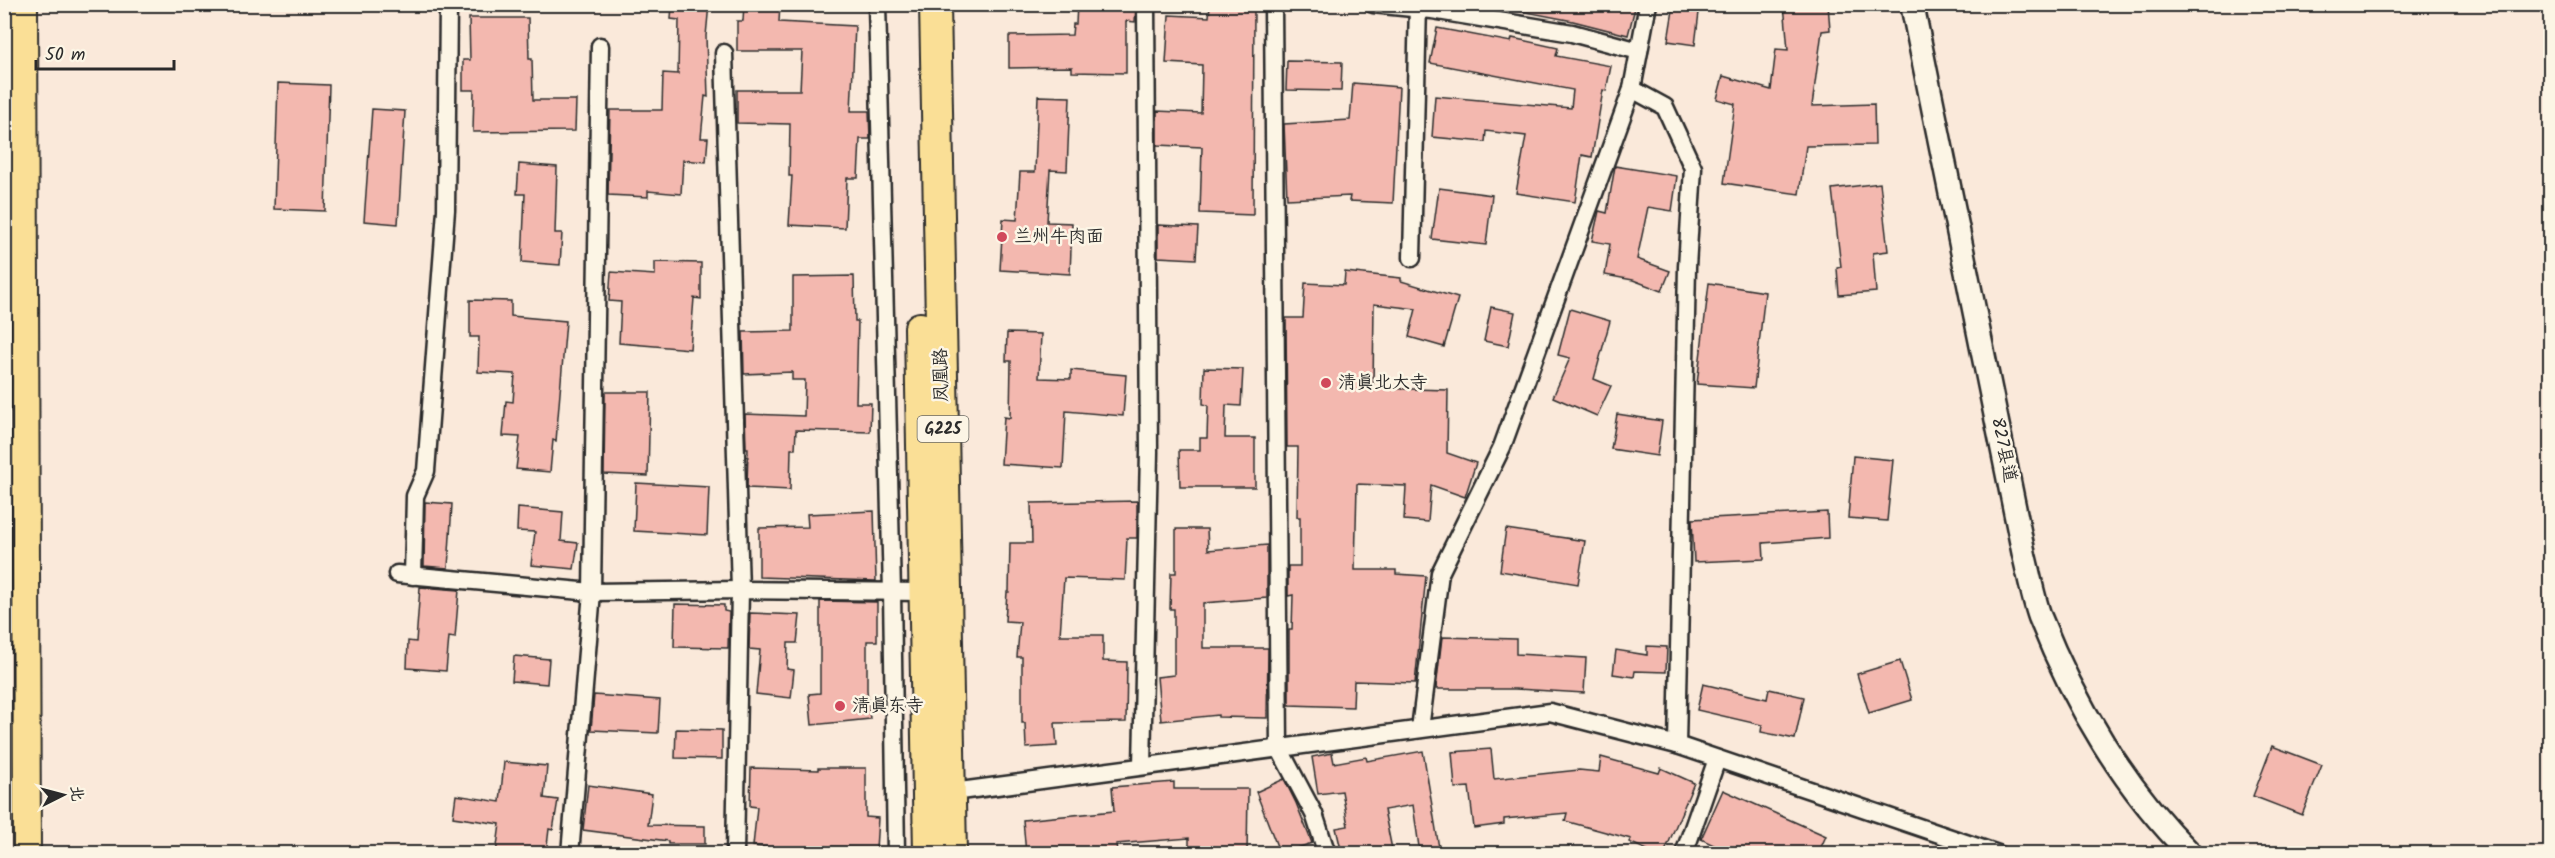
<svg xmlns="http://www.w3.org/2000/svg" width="2555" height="858" font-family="Kalam,'LXGW WenKai TC',sans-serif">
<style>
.building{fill:#f3b8af;stroke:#2b2b2b;stroke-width:1.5}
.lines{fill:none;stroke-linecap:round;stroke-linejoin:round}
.street-casing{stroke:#2b2b2b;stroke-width:21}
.secondary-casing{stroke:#2b2b2b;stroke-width:27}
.primary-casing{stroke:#2b2b2b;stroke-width:30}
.highway-casing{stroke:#2b2b2b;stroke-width:34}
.street{stroke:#fcf5e5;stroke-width:16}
.secondary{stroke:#fcf5e5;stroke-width:22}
.primary{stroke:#fadf96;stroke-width:26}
.highway{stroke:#fadf96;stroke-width:30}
.poi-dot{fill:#d1495b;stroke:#fcf5e5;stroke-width:2}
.labels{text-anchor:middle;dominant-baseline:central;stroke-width:5;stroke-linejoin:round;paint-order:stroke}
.shield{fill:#fcf5e5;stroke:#6a6863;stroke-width:1.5}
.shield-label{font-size:16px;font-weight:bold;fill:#2b2b2b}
.poi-label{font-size:18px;fill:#2b2b2b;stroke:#fcf5e5;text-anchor:start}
.street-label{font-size:18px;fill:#2b2b2b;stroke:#fcf5e5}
</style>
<rect width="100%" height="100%" fill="#fae9da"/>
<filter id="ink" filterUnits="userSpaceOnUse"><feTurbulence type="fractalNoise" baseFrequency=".0167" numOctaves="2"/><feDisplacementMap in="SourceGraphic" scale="12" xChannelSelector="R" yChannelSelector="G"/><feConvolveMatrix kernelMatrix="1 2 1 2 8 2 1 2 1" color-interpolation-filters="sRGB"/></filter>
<g filter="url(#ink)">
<!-- building -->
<g class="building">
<polygon points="672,4 709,4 706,36 708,97 705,96 701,138 708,138 706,162 683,160 681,194 648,191 648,197 608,195 610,110 662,110 663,73 678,74 679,20 671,19"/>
<polygon points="744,4 780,4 779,22 855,26 851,111 869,111 870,139 860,139 858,178 847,178 845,228 789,225 792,176 789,176 790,124 737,123 737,90 800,90 802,51 737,51 737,21 743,21"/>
<polygon points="1077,4 1136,4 1135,22 1126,21 1126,73 1072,72 1072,67 1009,68 1009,36 1072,35 1073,24 1076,24"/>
<polygon points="1210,4 1254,4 1253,215 1200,213 1202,147 1157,145 1157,111 1201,113 1202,65 1166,63 1169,15 1209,17"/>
<polygon points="1521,4 1636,4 1628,35 1573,21 1521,11"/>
<polygon points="1674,4 1700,4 1695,45 1668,41"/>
<polygon points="1784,4 1828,4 1830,30 1822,31 1812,106 1874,104 1875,145 1806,146 1799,194 1724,183 1735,104 1717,99 1723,76 1771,90 1776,49 1788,50"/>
<polygon points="469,18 528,18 529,59 532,59 533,100 576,100 575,131 473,132 474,90 463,90 463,60 470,60"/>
<polygon points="1437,28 1511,42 1512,38 1558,48 1556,56 1611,66 1606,91 1603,90 1592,157 1582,155 1575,202 1516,193 1526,136 1486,131 1485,142 1432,137 1435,96 1571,108 1573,90 1430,63"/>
<polygon points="1287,61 1342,62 1341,91 1286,90"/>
<polygon points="278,83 329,85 325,211 274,209"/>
<polygon points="1353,83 1399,87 1393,203 1349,201 1350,196 1287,199 1284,124 1350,120"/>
<polygon points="1038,96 1070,97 1067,171 1050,170 1047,222 1072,223 1070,274 1000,270 1003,219 1017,220 1020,172 1035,172"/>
<polygon points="372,109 405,111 398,224 364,221"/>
<polygon points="519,164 557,167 555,233 562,233 560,265 522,262 525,194 517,194"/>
<polygon points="1615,166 1677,176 1672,211 1648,207 1637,259 1670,271 1662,291 1633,280 1605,275 1610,244 1592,241 1599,211 1607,213"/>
<polygon points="1880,183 1888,251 1873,253 1876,292 1839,295 1837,268 1841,267 1832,189"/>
<polygon points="1439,188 1492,195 1486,245 1432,239"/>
<polygon points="1158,225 1198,227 1196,259 1158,257"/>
<polygon points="655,262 701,263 701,299 694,298 690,349 619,343 621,302 609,301 611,272 655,275"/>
<polygon points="1345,272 1401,278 1401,281 1458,298 1444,347 1409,337 1416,309 1374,304 1373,388 1448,390 1447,453 1476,463 1465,497 1431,485 1428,522 1404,520 1406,486 1357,484 1355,570 1396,570 1396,574 1426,576 1415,683 1354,681 1353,707 1289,705 1289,630 1292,630 1293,595 1288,596 1288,566 1300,566 1300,517 1297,517 1298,447 1287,447 1286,318 1303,318 1305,283 1344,285"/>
<polygon points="854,276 855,321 858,321 856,403 871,403 870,432 796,430 795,449 791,449 790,490 747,488 748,448 746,448 745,414 804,416 805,380 792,380 792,372 744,374 743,332 793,331 793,277"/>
<polygon points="1709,283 1765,292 1754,388 1697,384"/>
<polygon points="470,300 511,301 511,316 566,321 556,441 553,440 550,472 516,469 520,437 503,436 506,401 513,402 515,374 478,372 479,337 470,337"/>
<polygon points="1491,307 1515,312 1508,346 1484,341"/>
<polygon points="1570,309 1610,321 1594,379 1611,386 1597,416 1553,397 1570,358 1558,355"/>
<polygon points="1007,333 1041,334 1039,378 1071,379 1071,370 1126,375 1123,416 1066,411 1063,468 1001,464 1004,417 1010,418 1011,361 1006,361"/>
<polygon points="1204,368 1243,369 1241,406 1226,405 1225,438 1255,438 1255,487 1180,487 1179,450 1200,450 1200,438 1207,438 1208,405 1203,404"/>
<polygon points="605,392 650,392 648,476 604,474"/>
<polygon points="1617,414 1662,421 1657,456 1611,449"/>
<polygon points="1853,456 1893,460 1887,521 1848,518"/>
<polygon points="636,483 709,487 707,535 634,531"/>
<polygon points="1137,501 1137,538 1127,538 1125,580 1064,578 1060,635 1103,635 1103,661 1127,662 1126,722 1055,723 1057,746 1026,748 1025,723 1022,723 1022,657 1017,657 1020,622 1005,621 1007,592 1009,592 1010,543 1032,543 1031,503"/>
<polygon points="425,502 452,504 448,568 424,566"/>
<polygon points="518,508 563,512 561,541 578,543 574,569 531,565 535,532 517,531"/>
<polygon points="874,511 876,581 759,577 759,528 808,527 807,514"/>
<polygon points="1827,512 1828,538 1763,543 1764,559 1694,562 1692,519"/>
<polygon points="1176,529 1207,529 1208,550 1267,545 1267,598 1203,603 1203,648 1268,648 1267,718 1218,717 1218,715 1161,721 1157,677 1174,675 1174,609 1170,609 1171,573 1176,573"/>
<polygon points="1506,529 1585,541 1578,584 1500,571"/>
<polygon points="420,587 459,590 455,638 449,637 446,671 407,668 408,641 416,642"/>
<polygon points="820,601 877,602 877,641 867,641 867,690 870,719 812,725 809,694 820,693"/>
<polygon points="675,604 724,605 724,611 729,612 728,648 674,647"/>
<polygon points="750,613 800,615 797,643 788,643 787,669 794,670 791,698 756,694 760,650 749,649"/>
<polygon points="1442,637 1516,639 1516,654 1586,658 1584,693 1515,689 1436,689"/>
<polygon points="1647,646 1667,647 1666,672 1635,671 1634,677 1613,674 1616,650 1647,655"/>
<polygon points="514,656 549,659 547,684 512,681"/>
<polygon points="1900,661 1912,700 1869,713 1857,674"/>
<polygon points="1703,684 1767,699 1769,689 1804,697 1795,739 1761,732 1762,725 1697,710"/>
<polygon points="594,695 660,700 658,733 591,730"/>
<polygon points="676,729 722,730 722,759 675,758"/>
<polygon points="2272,746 2322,765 2302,815 2253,796"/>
<polygon points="1491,749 1494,779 1579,770 1599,772 1601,757 1659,773 1661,768 1694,783 1664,854 1656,854 1629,842 1631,839 1565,821 1567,813 1504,819 1504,824 1474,828 1469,787 1455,788 1452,752"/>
<polygon points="1423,751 1440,854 1420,854 1413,805 1384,810 1393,854 1342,854 1336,828 1348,826 1342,791 1318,794 1312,757 1332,753 1334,763 1366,757 1367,761"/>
<polygon points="504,762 547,766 544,798 558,800 553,830 549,829 546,854 496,854 500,824 453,817 456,795 500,802"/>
<polygon points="751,768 818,770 818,768 866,768 866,817 878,818 876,849 814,846 813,852 753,846 757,807 750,806"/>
<polygon points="1284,779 1296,803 1312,843 1280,854 1256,792"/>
<polygon points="1174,782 1174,789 1248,789 1247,854 1189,854 1189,838 1116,844 1117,850 1083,854 1026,854 1023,820 1114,811 1112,787"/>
<polygon points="588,785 652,794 648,825 705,826 705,844 668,844 668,841 583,830"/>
<polygon points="1723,790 1826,836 1818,854 1732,854 1701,839"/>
</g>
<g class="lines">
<defs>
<g id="street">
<polyline points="877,4 892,592 896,854"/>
<polyline points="1273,4 1279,748 1314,814 1327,854"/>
<polyline points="1373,4 1432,10 1572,33 1639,51"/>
<polyline points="724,53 740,590 735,854"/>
<polyline points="1632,89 1665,107 1693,168 1687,267 1677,745"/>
<polyline points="1412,258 1418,4"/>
<polyline points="397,574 592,592 740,590 923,592"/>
<polyline points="413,576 415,496 426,471 446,210 448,4"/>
<polyline points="1420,729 1440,573 1502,447 1632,89 1648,4"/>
<polyline points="1142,766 1149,452 1146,4"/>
<polyline points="945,793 1550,712 1677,745 1998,854"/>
<polyline points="570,854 592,592 600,46"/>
<polyline points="1684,854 1717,759"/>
</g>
<path id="secondary" d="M1912,4L2024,555C2029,575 2033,597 2040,617C2074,703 2124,788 2191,854"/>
<polyline id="primary" points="24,4 27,854"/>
<g id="highway">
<polyline points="935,4 951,854"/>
<polyline points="920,328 929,854"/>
</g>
</defs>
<!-- street casing -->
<use href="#street" class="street-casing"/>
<!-- secondary casing -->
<use href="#secondary" class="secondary-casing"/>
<!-- primary casing -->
<use href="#primary" class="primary-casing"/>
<!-- highway casing -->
<use href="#highway" class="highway-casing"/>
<!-- street -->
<use href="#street" class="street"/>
<!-- secondary -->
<use href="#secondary" class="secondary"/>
<!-- primary -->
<use href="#primary" class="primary"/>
<!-- highway -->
<use href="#highway" class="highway"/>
</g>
</g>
<!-- markers -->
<g class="poi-dot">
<circle cx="1002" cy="237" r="6"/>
<circle cx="1326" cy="383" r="6"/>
<circle cx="840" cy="706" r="6"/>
</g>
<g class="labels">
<!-- shield labels -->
<rect class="shield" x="917.5" y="416" width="51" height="26" rx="4.5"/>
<g class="shield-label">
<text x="943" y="429">G225</text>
</g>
<!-- poi labels -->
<g class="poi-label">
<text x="1014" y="237">兰州牛肉面</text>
<text x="1338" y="383">清真北大寺</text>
<text x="852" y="706">清真东寺</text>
</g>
<!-- street labels -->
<g class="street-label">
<text transform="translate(942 375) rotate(-91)">凤凰路</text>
<text transform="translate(2003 450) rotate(78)">827县道</text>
</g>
</g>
<!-- margin -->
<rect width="2555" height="858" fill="none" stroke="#fcf5e5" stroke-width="24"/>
<rect x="12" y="12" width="2531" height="834" fill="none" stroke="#2b2b2b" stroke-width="2" filter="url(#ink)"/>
<!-- north arrow -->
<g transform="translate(63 795) rotate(84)" stroke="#fcf5e5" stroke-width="4.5" paint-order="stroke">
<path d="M0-4.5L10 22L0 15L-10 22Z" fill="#2b2b2b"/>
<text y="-9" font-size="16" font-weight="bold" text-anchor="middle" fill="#2b2b2b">北</text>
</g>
<!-- scale -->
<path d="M36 60v9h138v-9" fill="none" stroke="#2b2b2b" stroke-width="3"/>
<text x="45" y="60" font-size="18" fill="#2b2b2b" stroke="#fcf5e5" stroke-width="4.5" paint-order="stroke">50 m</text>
</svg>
